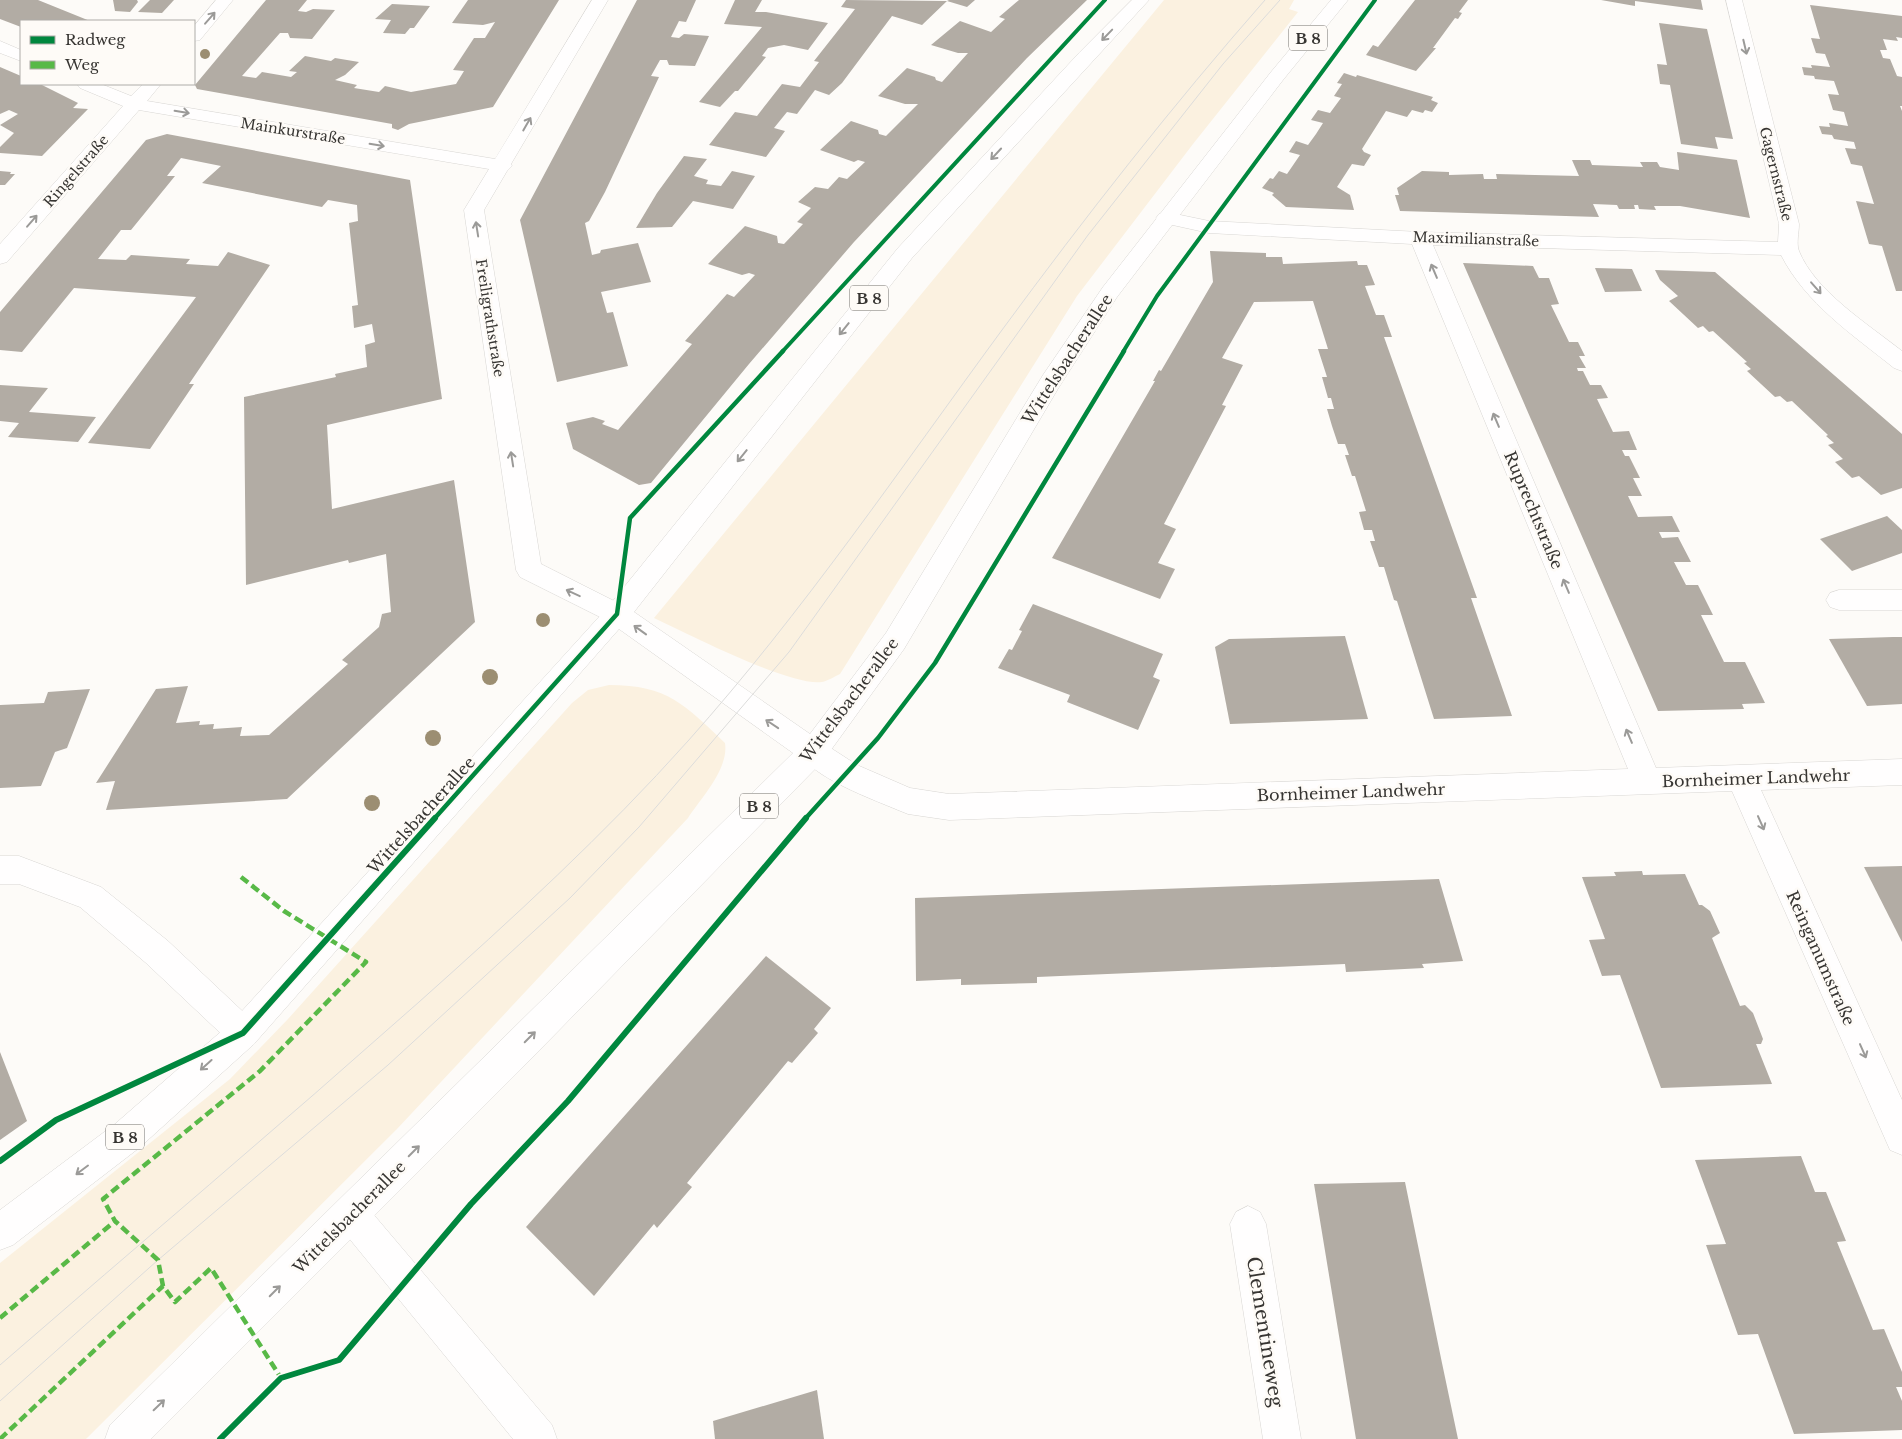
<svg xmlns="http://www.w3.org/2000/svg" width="1902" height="1439" font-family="'Libre Baskerville',serif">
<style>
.green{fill:#fbf1e0}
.building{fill:#b2aca4}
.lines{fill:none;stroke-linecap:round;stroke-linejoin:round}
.minor-casing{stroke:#d8d6d3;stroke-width:1}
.major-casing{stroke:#d8d6d3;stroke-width:1}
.minor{fill:#fffefe;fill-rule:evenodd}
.major{fill:#fffefe;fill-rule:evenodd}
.tram{stroke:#dcdcdb;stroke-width:1}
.quiet{stroke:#58b947;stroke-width:4.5;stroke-dasharray:9 4.5;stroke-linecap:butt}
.cycleway-far2-casing{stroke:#fefbf7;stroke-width:5.5}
.cycleway-far1-casing{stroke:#fefbf7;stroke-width:8}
.cycleway-casing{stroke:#fefbf7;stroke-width:9}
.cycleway-far2{stroke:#00873e;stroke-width:4}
.cycleway-far1{stroke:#00873e;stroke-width:4.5}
.cycleway{stroke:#00873e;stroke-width:6}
.tree{fill:#9c8e72}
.oneway{stroke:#9b9a98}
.labels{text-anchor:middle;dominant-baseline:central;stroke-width:5;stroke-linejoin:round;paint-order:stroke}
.far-street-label{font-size:14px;fill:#373532;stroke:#fefbf7}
.shield{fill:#fefbf7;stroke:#73706d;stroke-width:1}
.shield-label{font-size:15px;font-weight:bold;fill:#373532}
.street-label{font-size:16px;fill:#373532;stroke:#fefbf7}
.near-street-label{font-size:19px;fill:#373532;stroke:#fefbf7}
</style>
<rect width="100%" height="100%" fill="#fdfbf8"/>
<!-- green -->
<g class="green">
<path d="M1164,0H1294L1289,9L1298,12L1193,144L1077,296L840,674C835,676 828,681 822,682C791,687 686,633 654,618Z"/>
<path d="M609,685C668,685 685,705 725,743C729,769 701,798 688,818L397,1129L86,1439H0V1263L230,1079L288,1019L572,703L588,690Z"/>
</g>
<!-- building -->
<g class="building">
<polygon points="0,0 38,0 90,21 21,21 21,27 0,19"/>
<polygon points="113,0 137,0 138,2 130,12 115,11"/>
<polygon points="150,0 174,0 162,13 138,12"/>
<polygon points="266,0 307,0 298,11 306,12 313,9 335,10 312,39 290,38 288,33 280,33 242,76 256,78 262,72 291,77 297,72 289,71 305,56 331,61 335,58 359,62 345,75 335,80 357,85 354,88 379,92 385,86 411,92 456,84 464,71 453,70 474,38 485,38 495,22 483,25 452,23 468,0 559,0 493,107 409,124 398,130 392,128 392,124 197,89 195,85"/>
<polygon points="637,0 696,0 686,22 679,21 671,37 679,38 684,34 709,36 695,66 669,65 667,60 660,60 651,76 659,77 605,192 589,221 585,223 592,255 600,253 601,250 638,243 651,282 601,292 607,313 613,312 628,366 557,382 520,220"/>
<polygon points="735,0 762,0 755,12 766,12 828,23 808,50 784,45 768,48 762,56 766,57 738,91 735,91 720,107 699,102 762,27 724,24"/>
<polygon points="846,0 947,1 922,25 892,16 842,83 829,95 815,90 797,114 787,112 774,128 785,131 766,157 709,145 735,112 757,116 782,84 800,87 819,62 814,61 855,9 841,7"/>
<polygon points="949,0 975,0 967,7 947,1"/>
<polygon points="1019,0 1087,0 1027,58 854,242 749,364 651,483 639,485 573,449 566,423 593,417 605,421 602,424 618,430 692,344 685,341 727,294 734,297 755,275 749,273 742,275 708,264 745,226 777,236 778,243 784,244 803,224 797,222 811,208 798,202 815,187 828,189 839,177 847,179 865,162 858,160 854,162 820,150 851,121 878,130 879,134 886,136 918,104 905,104 878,96 907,68 935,77 936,80 942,82 968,53 958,53 931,45 960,21 991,32 1005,19 999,17"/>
<polygon points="1415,0 1468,0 1459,12 1462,13 1458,19 1455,18 1433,48 1436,48 1416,71 1366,55 1373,45 1378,47"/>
<polygon points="1601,0 1701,0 1703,10 1635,1 1635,6"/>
<polygon points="392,4 430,6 414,28 410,28 405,34 383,33 391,20 375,19"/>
<polygon points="1810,5 1902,16 1902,38 1896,37 1898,41 1883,39 1887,50 1880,50 1883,58 1890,59 1897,76 1902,77 1902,106 1900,106 1902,111 1902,291 1896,291 1882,246 1869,244 1856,201 1874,204 1862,166 1851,164 1845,148 1856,149 1854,142 1834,139 1832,135 1822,134 1819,126 1830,127 1829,123 1848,126 1844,112 1833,110 1828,94 1839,95 1834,81 1815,79 1814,76 1804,75 1802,67 1812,68 1811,65 1830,67 1825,54 1816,53 1811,38 1820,39"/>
<polygon points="1659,23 1707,29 1733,139 1715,137 1718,149 1681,144 1670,85 1660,84 1657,64 1667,65"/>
<polygon points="0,67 21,76 21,84 40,84 78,103 73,108 88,109 42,156 0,153 0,147 14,133 0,125 18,114 9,110 0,114"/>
<polygon points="1344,73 1356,77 1357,75 1433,97 1431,100 1438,103 1432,112 1425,110 1423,113 1412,110 1407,117 1386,111 1362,149 1364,152 1371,155 1364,166 1352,164 1337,187 1350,195 1354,210 1286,207 1272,195 1274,193 1262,188 1270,178 1273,179 1279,171 1287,174 1300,155 1289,152 1296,141 1308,145 1316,134 1323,123 1311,120 1318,110 1330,113 1341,98 1334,96 1342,84 1337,83"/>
<polygon points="167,134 410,180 442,399 327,425 332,509 454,480 475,622 287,799 106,810 115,781 96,783 156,689 188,686 176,723 200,721 199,725 214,724 213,729 242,727 240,736 269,735 348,664 342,660 379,627 382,614 391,612 386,554 349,563 348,560 246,585 244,397 336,377 335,374 367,367 365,345 375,342 372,324 354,328 353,316 352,306 358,305 349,223 358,221 357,205 328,200 322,207 202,183 221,166 181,158 167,176 175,176 131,230 121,230 98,259 126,260 131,255 190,259 186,264 218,266 228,252 270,265 189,384 194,384 150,449 88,443 196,297 74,288 22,352 0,350 0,312 146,140"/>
<polygon points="1677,152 1737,160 1750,218 1680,206 1654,206 1656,210 1639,209 1638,205 1634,205 1635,209 1619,209 1617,205 1593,204 1599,217 1400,211 1395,195 1399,195 1397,188 1422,171 1449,172 1449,175 1483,174 1484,179 1497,179 1496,174 1579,176 1572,160 1590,160 1592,165 1643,167 1640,162 1657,162 1660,167 1679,170"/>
<polygon points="684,156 707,159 694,176 708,180 706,184 721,186 732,171 755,176 733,209 693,201 672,227 636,228 657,193"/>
<polygon points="0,171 11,172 10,174 15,174 5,185 0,185"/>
<polygon points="1210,251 1266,253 1266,257 1282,257 1283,264 1357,261 1358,265 1367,265 1375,285 1365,286 1376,315 1384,315 1392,337 1384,337 1477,598 1471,598 1512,716 1434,719 1397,601 1394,600 1384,567 1379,567 1370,541 1375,541 1372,530 1364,530 1359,512 1366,511 1355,476 1352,476 1345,455 1349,455 1345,444 1338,444 1332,426 1327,409 1334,409 1331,398 1328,398 1322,377 1327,377 1318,349 1328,349 1313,301 1254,302 1222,358 1243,365 1222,405 1226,406 1164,524 1176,529 1158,563 1175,569 1160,599 1052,558 1155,381 1153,381 1159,370 1161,371 1213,282"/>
<polygon points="1463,263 1533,266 1539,278 1549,278 1559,304 1551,305 1569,342 1578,342 1585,356 1579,356 1586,368 1577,368 1578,371 1583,371 1590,385 1601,385 1608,398 1597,399 1613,432 1629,431 1637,450 1622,450 1625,456 1629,456 1640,478 1633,478 1642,496 1628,496 1638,517 1672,516 1680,532 1659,532 1662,538 1678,537 1691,562 1674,562 1686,585 1698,585 1713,615 1701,615 1724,662 1745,662 1765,703 1742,704 1744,709 1658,711"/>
<polygon points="1595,268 1632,269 1642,291 1605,292"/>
<polygon points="1655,270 1715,272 1902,434 1902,488 1881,495 1859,476 1852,478 1835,462 1843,459 1828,445 1834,443 1826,436 1828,435 1792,401 1787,402 1780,396 1775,397 1747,371 1751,369 1744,363 1747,362 1713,331 1709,332 1703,326 1698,328 1669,301 1678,296 1660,280"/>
<polygon points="0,385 48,388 29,412 96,417 78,442 8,437 19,423 0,421"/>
<polygon points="1887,516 1902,530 1902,553 1852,571 1820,539"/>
<polygon points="1033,604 1163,654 1153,677 1160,680 1138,730 1067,702 1070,695 998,668 1009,649 1012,650 1022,631 1019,630"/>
<polygon points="1345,636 1368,719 1230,724 1215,647 1229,639"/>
<polygon points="1893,637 1902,637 1902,704 1867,706 1829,639"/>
<polygon points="90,689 67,748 55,752 41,786 0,788 0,705 44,703 48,692"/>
<polygon points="1902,866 1902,942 1864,867"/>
<polygon points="1642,871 1643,875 1685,874 1699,905 1702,905 1710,911 1720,933 1712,938 1740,1006 1745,1005 1753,1013 1763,1039 1761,1044 1756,1044 1772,1084 1661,1088 1620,975 1602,976 1589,940 1605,939 1582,877 1616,876 1614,872"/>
<polygon points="1439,879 1463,961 1422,964 1424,968 1346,972 1345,964 1037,977 1037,983 961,985 961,979 916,981 915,898"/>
<polygon points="766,956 831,1008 814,1029 818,1033 792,1063 788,1061 687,1183 692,1187 657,1228 654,1224 594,1296 526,1227"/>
<polygon points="0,1052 27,1121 0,1140"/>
<polygon points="1801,1156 1815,1192 1826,1192 1846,1241 1837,1242 1873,1330 1884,1329 1902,1372 1902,1387 1896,1387 1902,1401 1902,1430 1794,1434 1758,1334 1738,1335 1706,1245 1726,1244 1695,1160"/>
<polygon points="1405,1182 1442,1363 1458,1439 1356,1439 1314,1184"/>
<polygon points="817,1390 824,1439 715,1439 713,1421"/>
</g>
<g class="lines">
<defs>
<g id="minor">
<polygon points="216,0 233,0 200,40 194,41 194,26"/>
<polygon points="592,0 608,0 511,164 512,166 507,171 484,210 541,564 626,607 630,614 626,621 617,625 608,621 520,577 516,570 464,210 489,169 139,110 7,262 0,264 0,244 123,106 80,88 77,84 101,84 131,96 143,84 161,84 147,101 495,159"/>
<path d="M1726,0H1742L1799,224C1799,233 1796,243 1799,251C1815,291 1869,325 1902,351V371L1894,368C1853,335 1806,304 1781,255L1433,245L1656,768L1902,759V785L1761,790L1902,1100V1155L1890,1150L1732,791L949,820L908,814L898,810C872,799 811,777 799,752L803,743L813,740L823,743L857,765L910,788L949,794L1628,769L1412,244L1209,233L1159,222L1156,218L1159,214L1166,212L1209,221L1420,232L1778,242L1779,224Z"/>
<polygon points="0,41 21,50 21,61 0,53"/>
<polygon points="1839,590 1902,590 1902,610 1839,610 1830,607 1826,600 1830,593"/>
<polygon points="0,856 19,856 101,887 168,941 254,1022 259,1033 254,1044 243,1049 232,1044 146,963 80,907 19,884 0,884"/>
<polygon points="351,1196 363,1202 552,1425 557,1439 513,1439 339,1226 333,1214 339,1202"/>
<polygon points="1248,1206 1260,1212 1266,1224 1301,1439 1263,1439 1230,1224 1236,1212"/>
</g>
<polygon id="major" points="1132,0 1149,0 912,258 634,612 810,734 886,633 1043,375 1103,287 1271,72 1331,0 1348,0 1283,80 1117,297 1059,387 904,649 823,761 521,1069 151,1439 105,1439 110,1425 793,753 619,629 254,1044 139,1148 13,1245 0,1250 0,1210 115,1124 232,1022 608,607 898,248 1079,53"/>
</defs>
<!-- minor casing -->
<use href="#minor" class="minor-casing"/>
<!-- major casing -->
<use href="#major" class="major-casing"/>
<!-- minor -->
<use href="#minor" class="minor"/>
<!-- major -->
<use href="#major" class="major"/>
<!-- tram -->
<g class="tram">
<path d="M0,1365C139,1244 281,1125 419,1002C512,919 605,834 688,741C803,612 900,469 1002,330C1085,217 1172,106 1265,0"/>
<polyline points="0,1401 158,1260 388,1065 570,898 639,827 789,652 1088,235 1223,64 1280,0"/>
</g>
<!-- quiet -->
<g class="quiet">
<polyline points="241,877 284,911 366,962 260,1071 103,1199 115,1221 158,1260 163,1286 175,1302 211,1268 281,1378"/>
<polyline points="0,1318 115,1221"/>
<polyline points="0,1439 163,1286"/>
</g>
<defs>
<g id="cycleway-far2">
<polyline points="782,352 1105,0"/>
<polyline points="1123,352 1157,296 1375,0"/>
</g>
<g id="cycleway-far1">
<polyline points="434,819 617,614 630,518 783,351"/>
<polyline points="805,819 878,738 935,663 1124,351"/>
</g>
<g id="cycleway">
<polyline points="0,1161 56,1120 243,1033 435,818"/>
<polyline points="220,1439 281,1378 339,1360 471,1204 568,1101 806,818"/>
</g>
</defs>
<!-- cycleway-far2 casing -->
<use href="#cycleway-far2" class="cycleway-far2-casing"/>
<!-- cycleway-far1 casing -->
<use href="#cycleway-far1" class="cycleway-far1-casing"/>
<!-- cycleway casing -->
<use href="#cycleway" class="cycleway-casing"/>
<!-- cycleway-far2 -->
<use href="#cycleway-far2" class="cycleway-far2"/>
<!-- cycleway-far1 -->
<use href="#cycleway-far1" class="cycleway-far1"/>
<!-- cycleway -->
<use href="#cycleway" class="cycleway"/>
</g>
<!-- trees -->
<g class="tree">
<circle cx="205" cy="54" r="5"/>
<circle cx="543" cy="620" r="7"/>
<circle cx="490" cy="677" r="8"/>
<circle cx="433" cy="738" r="8"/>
<circle cx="372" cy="803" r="8"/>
</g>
<!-- one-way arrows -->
<defs><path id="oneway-shaft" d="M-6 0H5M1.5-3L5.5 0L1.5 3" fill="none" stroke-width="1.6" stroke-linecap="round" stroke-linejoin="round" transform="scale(1.25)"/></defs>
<g class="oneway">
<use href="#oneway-shaft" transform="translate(210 18) rotate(-49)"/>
<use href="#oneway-shaft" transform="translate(1107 35) rotate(134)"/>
<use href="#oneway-shaft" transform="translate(1745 47) rotate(77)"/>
<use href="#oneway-shaft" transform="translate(182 112) rotate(9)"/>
<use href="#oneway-shaft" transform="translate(527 124) rotate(-60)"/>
<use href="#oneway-shaft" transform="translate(377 145) rotate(9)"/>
<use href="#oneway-shaft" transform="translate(996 154) rotate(133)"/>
<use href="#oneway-shaft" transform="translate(32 221) rotate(-49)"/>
<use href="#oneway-shaft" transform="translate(477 229) rotate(-99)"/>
<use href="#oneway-shaft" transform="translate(1434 271) rotate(-113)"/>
<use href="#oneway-shaft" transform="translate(1816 288) rotate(49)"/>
<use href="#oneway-shaft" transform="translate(844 329) rotate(129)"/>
<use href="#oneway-shaft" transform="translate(1496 420) rotate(-113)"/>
<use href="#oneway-shaft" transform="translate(742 456) rotate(129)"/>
<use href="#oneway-shaft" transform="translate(512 459) rotate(-99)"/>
<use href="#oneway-shaft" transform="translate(1566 586) rotate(-113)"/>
<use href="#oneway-shaft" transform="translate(573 593) rotate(-155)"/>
<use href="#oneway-shaft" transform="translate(640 630) rotate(-144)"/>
<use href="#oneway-shaft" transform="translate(772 724) rotate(-146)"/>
<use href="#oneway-shaft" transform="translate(1629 736) rotate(-113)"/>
<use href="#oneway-shaft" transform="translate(1761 823) rotate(66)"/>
<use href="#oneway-shaft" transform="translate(530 1037) rotate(-45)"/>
<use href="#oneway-shaft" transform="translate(1863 1051) rotate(66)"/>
<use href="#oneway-shaft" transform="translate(206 1065) rotate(138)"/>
<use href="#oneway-shaft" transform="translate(414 1151) rotate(-45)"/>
<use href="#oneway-shaft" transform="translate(82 1170) rotate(143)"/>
<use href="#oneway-shaft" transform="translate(275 1291) rotate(-45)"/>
<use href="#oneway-shaft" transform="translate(159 1405) rotate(-44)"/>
</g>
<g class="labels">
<!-- far-street labels -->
<g class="far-street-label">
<text transform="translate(293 131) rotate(9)">Mainkurstraße</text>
<text transform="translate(76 171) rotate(-49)">Ringelstraße</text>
<text transform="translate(1776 174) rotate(76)">Gagernstraße</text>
<text transform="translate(1476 239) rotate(2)">Maximilianstraße</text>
<text transform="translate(490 318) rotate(81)">Freiligrathstraße</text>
</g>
<!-- shield labels -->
<g class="shield">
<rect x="1289" y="25.5" width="38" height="25" rx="4"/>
<rect x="850" y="285.5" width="38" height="25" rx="4"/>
<rect x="740" y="793.5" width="38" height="25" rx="4"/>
<rect x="106" y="1124.5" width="38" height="25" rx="4"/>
</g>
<g class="shield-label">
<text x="1308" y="38">B 8</text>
<text x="869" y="298">B 8</text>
<text x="759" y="806">B 8</text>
<text x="125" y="1137">B 8</text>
</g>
<!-- street labels -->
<g class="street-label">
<text transform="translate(1067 359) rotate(-57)">Wittelsbacherallee</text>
<text transform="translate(1534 510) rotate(67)">Ruprechtstraße</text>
<text transform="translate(849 700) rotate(-53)">Wittelsbacherallee</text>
<text transform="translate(1756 778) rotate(-2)">Bornheimer Landwehr</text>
<text transform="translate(1351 792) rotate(-2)">Bornheimer Landwehr</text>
<text transform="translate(421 815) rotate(-48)">Wittelsbacherallee</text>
<text transform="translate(1821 958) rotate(66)">Reinganumstraße</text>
<text transform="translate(349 1217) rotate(-45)">Wittelsbacherallee</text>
</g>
<!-- near-street labels -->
<g class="near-street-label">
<text transform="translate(1265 1332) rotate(81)">Clementineweg</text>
</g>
</g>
<!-- legend -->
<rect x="20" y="20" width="175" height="65" fill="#fefbf7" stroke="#aeaca8"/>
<rect x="30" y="36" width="25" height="8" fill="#00873e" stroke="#aeaca8"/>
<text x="65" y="45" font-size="15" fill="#373532">Radweg</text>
<rect x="30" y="61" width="25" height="8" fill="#58b947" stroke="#aeaca8"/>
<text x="65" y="70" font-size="15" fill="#373532">Weg</text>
</svg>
